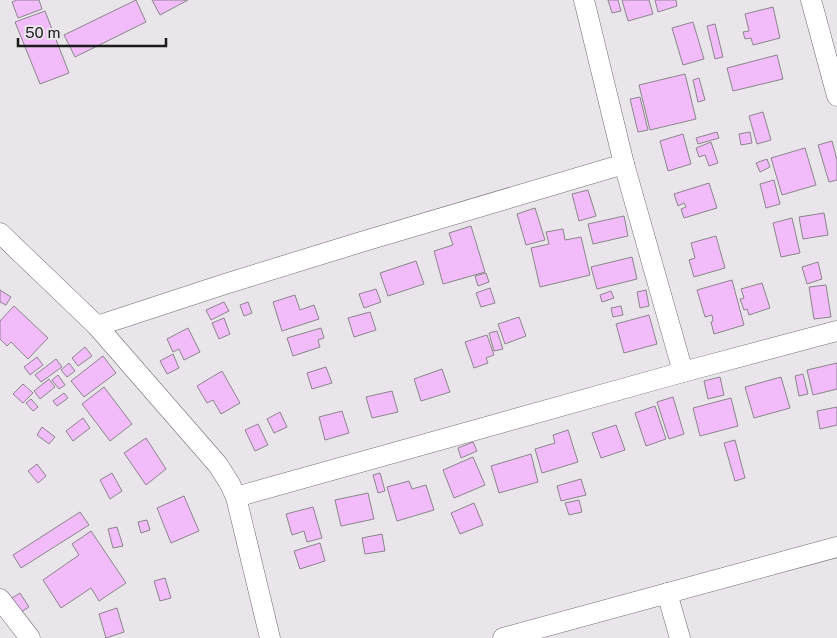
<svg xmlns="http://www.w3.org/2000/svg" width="837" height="638" font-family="'Public Sans',sans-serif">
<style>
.building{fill:#f1bcf9;stroke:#8a868a}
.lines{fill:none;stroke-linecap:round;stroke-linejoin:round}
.street-casing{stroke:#6f6c70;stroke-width:21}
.street{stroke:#fff;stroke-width:20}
</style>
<rect width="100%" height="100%" fill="#eae5ea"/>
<!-- building -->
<g class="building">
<polygon points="17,0 39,0 42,9 18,18 12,2"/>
<polygon points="136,0 146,22 75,57 64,35"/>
<polygon points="152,0 188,0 160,15"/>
<polygon points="608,0 618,0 621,11 612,13"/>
<polygon points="622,0 649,0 653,14 628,21"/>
<polygon points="655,0 676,0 677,6 658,12"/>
<polygon points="773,7 780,38 753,45 751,38 745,39 743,32 749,31 745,14"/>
<polygon points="45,11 69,73 40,84 15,22"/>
<polygon points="693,22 704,59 683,65 672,28"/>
<polygon points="715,24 723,57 715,59 707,26"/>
<polygon points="777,55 783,79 733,91 727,68"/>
<polygon points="685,74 696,119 650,130 639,85"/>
<polygon points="699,78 705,100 698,102 693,80"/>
<polygon points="640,97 648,130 638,132 630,99"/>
<polygon points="763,112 771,140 757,144 749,116"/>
<polygon points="717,132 719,138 698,144 696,138"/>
<polygon points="750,132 752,143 741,145 739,134"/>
<polygon points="683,134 691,164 668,171 660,141"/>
<polygon points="832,141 837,160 837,180 829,182 818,145"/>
<polygon points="711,142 718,163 709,166 705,155 699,157 696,148"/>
<polygon points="805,148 816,185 782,195 771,158"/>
<polygon points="767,159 770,167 760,172 756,163"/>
<polygon points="774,180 780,204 766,208 760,184"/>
<polygon points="709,183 717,208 684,218 681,209 686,207 684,203 678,206 674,194"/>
<polygon points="588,190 596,216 579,221 572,194"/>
<polygon points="535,208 545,240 526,245 517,214"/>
<polygon points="824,213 828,235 803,239 799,217"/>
<polygon points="624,216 628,236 593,244 588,224"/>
<polygon points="792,218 800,253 781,257 773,223"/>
<polygon points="471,226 485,272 443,284 434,251 453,245 449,233"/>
<polygon points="563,229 565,240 581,237 590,275 540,287 531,248 549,244 546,232"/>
<polygon points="716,236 725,268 694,277 689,260 695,258 691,243"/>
<polygon points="632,257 637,279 597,289 591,267"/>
<polygon points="416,261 424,284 388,296 380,273"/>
<polygon points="818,262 822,279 807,284 802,267"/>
<polygon points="486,273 489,282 478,286 475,276"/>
<polygon points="732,280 744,325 714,334 711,322 713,321 712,315 705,317 697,290"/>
<polygon points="762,283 770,308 749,315 747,309 744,310 740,299 744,298 741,289"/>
<polygon points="826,285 831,317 814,319 809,287"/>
<polygon points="490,288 495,303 481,307 476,293"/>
<polygon points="376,289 381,302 364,308 359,294"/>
<polygon points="0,290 11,297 6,305 0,302"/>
<polygon points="646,290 649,306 640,308 637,292"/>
<polygon points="611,291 614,298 602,302 600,295"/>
<polygon points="295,295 300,310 314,305 319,319 282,331 273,302"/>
<polygon points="224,302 229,311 211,320 206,310"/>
<polygon points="248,302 252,313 244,316 240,305"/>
<polygon points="14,306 48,338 28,359 11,342 7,346 0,339 0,321"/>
<polygon points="621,306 623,315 613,317 611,308"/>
<polygon points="370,312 376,330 354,337 348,318"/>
<polygon points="649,315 657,344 624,353 616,324"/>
<polygon points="519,317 526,336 505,344 498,324"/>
<polygon points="224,318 230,334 219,339 212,323"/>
<polygon points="188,328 200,352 184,360 179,349 173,352 167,339"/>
<polygon points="321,328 324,338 318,340 320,347 293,356 287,338"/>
<polygon points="497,331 503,349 494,351 489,333"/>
<polygon points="487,335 494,355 486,358 488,363 474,368 465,342"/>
<polygon points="85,347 92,356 78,366 72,358"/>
<polygon points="173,354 179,368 167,374 160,361"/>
<polygon points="103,356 116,373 84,397 71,381"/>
<polygon points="37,357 43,365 30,375 24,367"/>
<polygon points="56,359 62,367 41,382 35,375"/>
<polygon points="69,363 75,371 67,377 61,370"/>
<polygon points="837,363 837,389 813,395 807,370"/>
<polygon points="326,367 332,383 312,389 307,373"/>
<polygon points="442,369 450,392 421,401 414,379"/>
<polygon points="222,371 240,403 221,414 213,400 207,403 197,386"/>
<polygon points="803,374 808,394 799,396 795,376"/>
<polygon points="58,375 65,385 59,389 52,380"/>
<polygon points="720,377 724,395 708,399 704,381"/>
<polygon points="781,377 790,408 754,418 745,387"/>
<polygon points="49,379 55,387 40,399 34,391"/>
<polygon points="23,384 33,393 23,403 13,394"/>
<polygon points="104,387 132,424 110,441 82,404"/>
<polygon points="392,391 398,412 372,418 366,397"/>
<polygon points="64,393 68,398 57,406 53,401"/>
<polygon points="673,397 684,434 669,439 657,402"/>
<polygon points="731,398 738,426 700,436 693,408"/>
<polygon points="31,399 38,407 33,411 26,403"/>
<polygon points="655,406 666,439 646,446 635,413"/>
<polygon points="837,407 837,425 820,429 817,411"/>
<polygon points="342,411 349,433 325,440 319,417"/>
<polygon points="280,412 287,427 274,433 267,419"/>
<polygon points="83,418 90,428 73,441 66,431"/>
<polygon points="258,424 268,445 255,451 245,430"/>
<polygon points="616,425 625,450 601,458 592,433"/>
<polygon points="42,427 55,437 49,444 37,435"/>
<polygon points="568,430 578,462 542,473 535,449 555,443 553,435"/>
<polygon points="146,438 166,469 146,485 124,453"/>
<polygon points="735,440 745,478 735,481 724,443"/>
<polygon points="473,442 477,451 461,458 458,448"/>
<polygon points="531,454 538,482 499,493 491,466"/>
<polygon points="473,457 485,485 454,498 443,470"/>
<polygon points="37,464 46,476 38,483 28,471"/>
<polygon points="112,473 122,491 110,499 100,480"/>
<polygon points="380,473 385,491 378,493 373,475"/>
<polygon points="581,479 586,495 561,501 557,486"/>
<polygon points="409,481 412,489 426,485 434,510 397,521 387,487"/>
<polygon points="368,493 374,519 341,526 335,500"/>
<polygon points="184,496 199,531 171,543 157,508"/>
<polygon points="579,500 582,512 569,515 565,503"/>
<polygon points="474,503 483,525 460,534 451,513"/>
<polygon points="313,507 322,538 307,542 304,531 292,535 286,514"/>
<polygon points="80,512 89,525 21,568 13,555"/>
<polygon points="147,520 150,530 141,533 138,522"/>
<polygon points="117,527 123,546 113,548 108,529"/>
<polygon points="91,531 126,583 99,601 91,588 61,608 43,580 79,555 72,544"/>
<polygon points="382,534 385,551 365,554 362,538"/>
<polygon points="320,543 325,561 300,569 294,551"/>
<polygon points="165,578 171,598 160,601 154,581"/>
<polygon points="20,593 29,607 21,612 12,598"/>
<polygon points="117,608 124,632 106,638 99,614"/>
</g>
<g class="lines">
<defs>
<g id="street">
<polyline points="584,0 624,164 683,372"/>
<polyline points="811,0 837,96"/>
<polyline points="0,233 97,326 218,465 230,484 236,497 270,638"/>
<polyline points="97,326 225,284 361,242 624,164"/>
<polyline points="236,497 683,372 837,331"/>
<polyline points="667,593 680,638"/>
<polyline points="0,599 30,638"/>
<polyline points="503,638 837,547"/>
</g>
</defs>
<!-- street casing -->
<use href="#street" class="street-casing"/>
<!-- street -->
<use href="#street" class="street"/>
</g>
<!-- scale -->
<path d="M18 38v8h148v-8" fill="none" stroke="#1b1a1b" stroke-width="2.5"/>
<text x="25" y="38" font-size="15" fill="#1b1a1b" stroke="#eae5ea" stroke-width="4" paint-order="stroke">50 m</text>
</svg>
